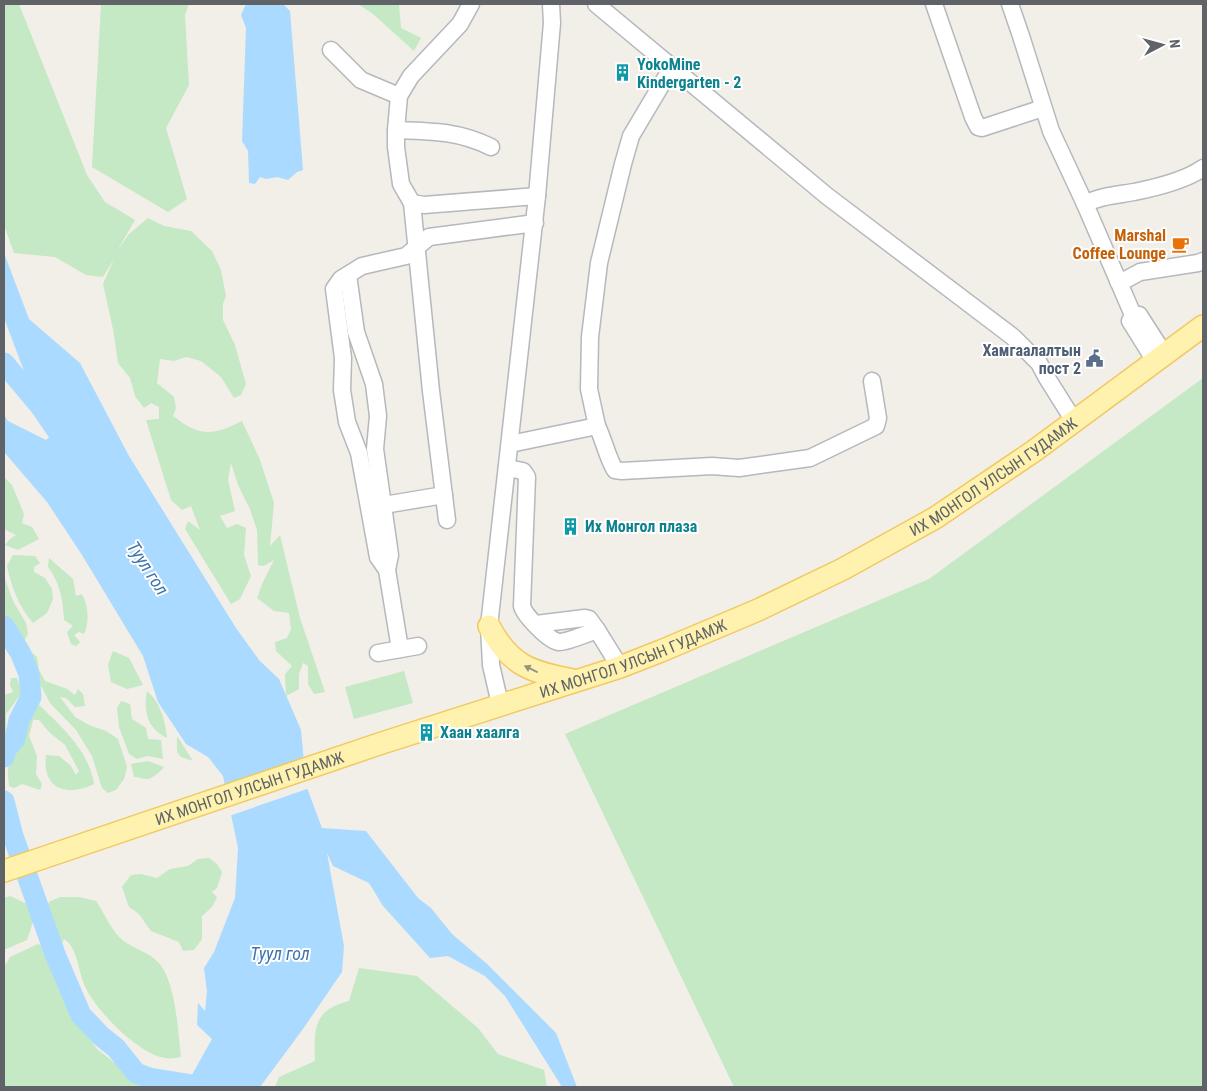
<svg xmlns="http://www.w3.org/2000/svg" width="1207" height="1091" font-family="'Roboto Condensed',sans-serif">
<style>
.green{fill:#c5e8c5}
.water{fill:#aadaff}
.pier{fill:#f1efe8}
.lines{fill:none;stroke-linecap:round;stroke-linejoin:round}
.river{stroke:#aadaff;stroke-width:21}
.minor-casing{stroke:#b5b8bc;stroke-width:19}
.major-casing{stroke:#f2c960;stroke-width:24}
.minor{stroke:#fff;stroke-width:16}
.major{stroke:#fff2af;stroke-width:21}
.oneway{fill:#979581}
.labels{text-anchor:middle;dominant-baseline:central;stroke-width:4;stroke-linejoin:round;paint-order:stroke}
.culture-label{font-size:16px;font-weight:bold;fill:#0d838f;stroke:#fff;text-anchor:start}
.food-label{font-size:16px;font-weight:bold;fill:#c56008;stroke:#fff;text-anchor:end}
.service-label{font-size:16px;font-weight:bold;fill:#4e5e75;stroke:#fff;text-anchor:end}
.street-label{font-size:16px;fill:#5f6368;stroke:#fff}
.water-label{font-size:18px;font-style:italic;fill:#4174aa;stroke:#fff}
</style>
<rect width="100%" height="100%" fill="#f1efe8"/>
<!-- green -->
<g class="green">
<path d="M4,4H19L87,175L105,202L135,220L117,251L129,234L148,218L164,226L191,231L212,251L221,270L226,296L223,304V320L235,345L246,384L241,395L234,398L221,377L201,361L186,357L174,361L160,359L157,383L174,397L176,408L173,416C200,437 212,436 242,421L260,460L274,503L270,546L280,535L300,618L325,692L314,694L308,684V666L303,663L299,674V689L286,696L285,674L292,666L276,651L275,642L287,638L291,629L289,613L274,611L257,598L263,582L274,560L264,566L258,565L257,530L250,509L238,485L231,463L228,480L235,511L220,516L227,528L237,524L246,528L244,555L251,576L240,599L231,604L185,529L188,521L200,530L191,506L182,510L171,500L146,420L159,419V407L151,403L144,408L135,396L130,378L118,363L113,329L103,284L114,259L103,277L86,275L55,257L14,253L4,225Z"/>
<polygon points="101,4 189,4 185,15 189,85 166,128 187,199 168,212 92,167"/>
<polygon points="358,4 399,4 401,28 421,38 414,51 373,14"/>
<polygon points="1203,378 1203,1087 734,1087 565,734 929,579"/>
<polygon points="4,477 12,485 24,514 22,523 32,527 39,539 18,550 5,545 10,539 16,535 4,529"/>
<path d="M13,555L35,556L40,563L34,567V572L45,578L52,589L53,599L47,613L33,623C19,607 11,586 7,566Z"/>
<path d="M49,558L73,579L76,596L82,594C88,605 90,622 84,634L79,632L74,635L80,642L76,646L71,644L67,632L73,626L64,620C63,601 60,582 48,567Z"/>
<polygon points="4,576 13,601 26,623 28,634 24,641 4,613"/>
<polygon points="30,651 37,657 39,670 45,681 67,689 75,695 78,689 83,694 85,706 75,707 66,698 60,697 75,717 89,725 106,731 118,739 127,767 124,779 116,790 108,793 102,788 92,756 76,730 50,703 28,661"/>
<polygon points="113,651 129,658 143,685 127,689 111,682 108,665"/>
<polygon points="404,671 413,703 354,719 345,687"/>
<polygon points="11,678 17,678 22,693 6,714 6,736 4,742 4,695 13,692 10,685"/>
<path d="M147,691C161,703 165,721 167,738C148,729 143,712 147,691Z"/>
<polygon points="121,701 130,704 132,719 146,728 148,739 161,740 163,759 148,756 137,759 129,754 119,727 117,708"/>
<path d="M36,702C60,725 89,750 94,784C67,797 42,790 46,755L59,756L71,766L76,775L79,771L65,745L50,733L39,720H33L29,736L37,756L36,774L42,784L40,790L22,784L14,788L9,786C9,781 7,774 8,769C11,754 27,715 36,702Z"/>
<polygon points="177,736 193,761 181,757 177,752"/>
<path d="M148,761L164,767C161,771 152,779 147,779C143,779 138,777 134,777L131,764C136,762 142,763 148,761Z"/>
<polygon points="209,858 217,864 222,872 217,888 212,892 217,897 212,907 202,916 202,939 194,950 183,951 179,942 151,931 139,914 129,907 122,887 131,875 141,874 157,878 170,869 188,866 198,859"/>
<polygon points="10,896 27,904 33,922 27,940 4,950 4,898"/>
<path d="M60,897H79L96,901C104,913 110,927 119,937C128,947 148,951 158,962C176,981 178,1032 181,1057C176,1058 170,1059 165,1058C138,1054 94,1009 84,984C78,969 77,947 64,939L59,950C48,938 44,917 49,902Z"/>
<polygon points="38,944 45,948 71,1015 97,1049 141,1084 154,1087 4,1087 4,967 10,957"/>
<path d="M359,968L417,976L478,1028L498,1054L544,1070L547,1087H275L279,1077L315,1061C314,1029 313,1010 349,1001Z"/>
</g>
<!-- water -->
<g class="water">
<polygon points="246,4 283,4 290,11 303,170 297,172 288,180 277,177 266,179 260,177 255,184 249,183 248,151 242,141 246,28 241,15"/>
<polygon points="4,253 29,319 80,363 129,456 236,628 259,660 279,679 301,730 306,785 322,828 366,831 418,898 431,908 452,934 486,963 556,1033 577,1087 562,1087 505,996 485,976 448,956 430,958 383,906 369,883 333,866 327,853 344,946 342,972 303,1029 260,1087 189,1087 188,1082 212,1039 197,1025 198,1003 205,1011 207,992 204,968 214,952 235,898 238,848 223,776 208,757 186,744 158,702 143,656 82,555 47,502 4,452 4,415 8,421 46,440 60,428 27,379 4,318"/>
</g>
<!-- pier -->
<polygon class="pier" points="306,760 310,788 229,816 223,789"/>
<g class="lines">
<!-- river -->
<g class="river">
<polyline points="4,363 41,407 73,454"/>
<polyline points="4,626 21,654 29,674 31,697 19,720 15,739 7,748 4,757"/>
<polyline points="4,801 13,836 55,954 81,1015 101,1036 116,1048 136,1073 149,1078 199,1086 201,1087"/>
</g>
<defs>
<g id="minor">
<polyline points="596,4 827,196 1013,337 1039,363 1047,378 1074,421"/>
<polyline points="934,4 973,117 978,127 982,128 1043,108"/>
<path d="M1010,4L1021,36L1051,131L1085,204C1100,196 1117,195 1134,192C1154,188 1186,180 1203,168"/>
<polyline points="331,50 361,80 399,96"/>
<path d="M396,130C431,131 458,131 491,147"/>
<polyline points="412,203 424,205 537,196"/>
<polyline points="1085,204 1133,315 1130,321 1155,361"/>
<polyline points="348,275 356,332 374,384 378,416 375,449 390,555 387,570 400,649"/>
<polyline points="1118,281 1127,279 1140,272 1198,263 1203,261"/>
<polyline points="1138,315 1139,315 1164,354"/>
<path d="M597,426C604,440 607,457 615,470L622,471L712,466L739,468L810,458L876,426L878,418L872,381"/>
<polyline points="510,444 597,426 589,389 590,337 599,263 623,164 631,136 672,67"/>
<path d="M507,468L523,471L527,477L522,606C524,615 549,641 559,642C568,642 588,633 597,630L620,667"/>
<polyline points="372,507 444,495"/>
<polyline points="447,520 431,391 412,203 401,184 396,147 396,130 399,96 411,76 460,24 471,4"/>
<polyline points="387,570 378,557 359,453 347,422 342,390 343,358 334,289 341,279 362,266 406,256 429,237 535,223"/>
<polyline points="536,624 585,618 589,619 597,630"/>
<polyline points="378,653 418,646"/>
<polyline points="500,704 491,665 489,626 537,196 552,23 551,4"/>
</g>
<g id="major">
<path d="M489,626C510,666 531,672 573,680"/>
<path id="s1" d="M4,871L382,743L620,667L661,651L758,610L843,569L935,518L1034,451L1203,326"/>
</g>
</defs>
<!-- minor casing -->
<use href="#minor" class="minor-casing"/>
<!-- major casing -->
<use href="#major" class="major-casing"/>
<!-- minor -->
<use href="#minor" class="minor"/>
<!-- major -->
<use href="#major" class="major"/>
</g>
<!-- one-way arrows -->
<defs><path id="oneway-solid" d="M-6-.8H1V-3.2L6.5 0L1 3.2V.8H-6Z" transform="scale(1.25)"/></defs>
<use class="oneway" href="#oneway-solid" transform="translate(531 669) rotate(-154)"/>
<!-- icons -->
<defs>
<symbol id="building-bare" viewBox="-9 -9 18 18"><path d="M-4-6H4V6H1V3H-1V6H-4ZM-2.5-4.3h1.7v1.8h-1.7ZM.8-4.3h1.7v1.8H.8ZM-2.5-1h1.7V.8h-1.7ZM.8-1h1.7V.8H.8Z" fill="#0f9aa8" stroke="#fff" stroke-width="2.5" paint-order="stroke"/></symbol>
<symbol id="cafe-bare" viewBox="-9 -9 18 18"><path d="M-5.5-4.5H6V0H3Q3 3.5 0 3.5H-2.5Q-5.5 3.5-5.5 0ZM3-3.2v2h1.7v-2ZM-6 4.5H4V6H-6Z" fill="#e8710a" stroke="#fff" stroke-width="2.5" paint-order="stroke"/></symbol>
<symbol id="civic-bare" viewBox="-9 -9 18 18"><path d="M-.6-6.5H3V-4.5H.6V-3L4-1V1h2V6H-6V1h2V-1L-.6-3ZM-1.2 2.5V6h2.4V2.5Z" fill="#5c6f8a" stroke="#fff" stroke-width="2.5" paint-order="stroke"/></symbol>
</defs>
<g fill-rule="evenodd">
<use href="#building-bare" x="610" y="60" width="25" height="25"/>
<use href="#cafe-bare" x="1168" y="232" width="25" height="25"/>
<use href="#civic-bare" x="1082" y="346" width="25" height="25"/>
<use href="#building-bare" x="558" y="514" width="25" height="25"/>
<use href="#building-bare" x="414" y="720" width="25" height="25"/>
</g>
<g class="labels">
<!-- culture labels -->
<g class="culture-label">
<text x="637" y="64">YokoMine<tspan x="637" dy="18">Kindergarten - 2</tspan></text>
<text x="585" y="526">Их Монгол плаза</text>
<text x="440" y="732">Хаан хаалга</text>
</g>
<!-- food labels -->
<g class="food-label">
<text x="1166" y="235">Marshal<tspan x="1166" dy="18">Coffee Lounge</tspan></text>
</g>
<!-- service labels -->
<g class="service-label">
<text x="1081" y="350">Хамгаалалтын<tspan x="1081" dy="18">пост 2</tspan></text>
</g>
<!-- street labels -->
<g class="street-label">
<text stroke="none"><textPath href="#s1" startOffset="1069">ИХ МОНГОЛ УЛСЫН ГУДАМЖ</textPath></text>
<text stroke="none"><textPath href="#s1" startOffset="664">ИХ МОНГОЛ УЛСЫН ГУДАМЖ</textPath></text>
<text stroke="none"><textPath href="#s1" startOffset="259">ИХ МОНГОЛ УЛСЫН ГУДАМЖ</textPath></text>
</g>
<!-- water labels -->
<g class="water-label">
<text transform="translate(148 568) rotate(57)">Туул гол</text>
<text x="280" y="953">Туул гол</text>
</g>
</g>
<!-- border -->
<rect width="1207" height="1091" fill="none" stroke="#5f6368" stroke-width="10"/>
<!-- north arrow -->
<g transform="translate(1162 45) rotate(84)" stroke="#ffffff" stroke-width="4" paint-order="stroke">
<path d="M0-4L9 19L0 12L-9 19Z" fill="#5f6368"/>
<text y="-8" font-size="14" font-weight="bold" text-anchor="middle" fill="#5f6368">N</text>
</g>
</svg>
